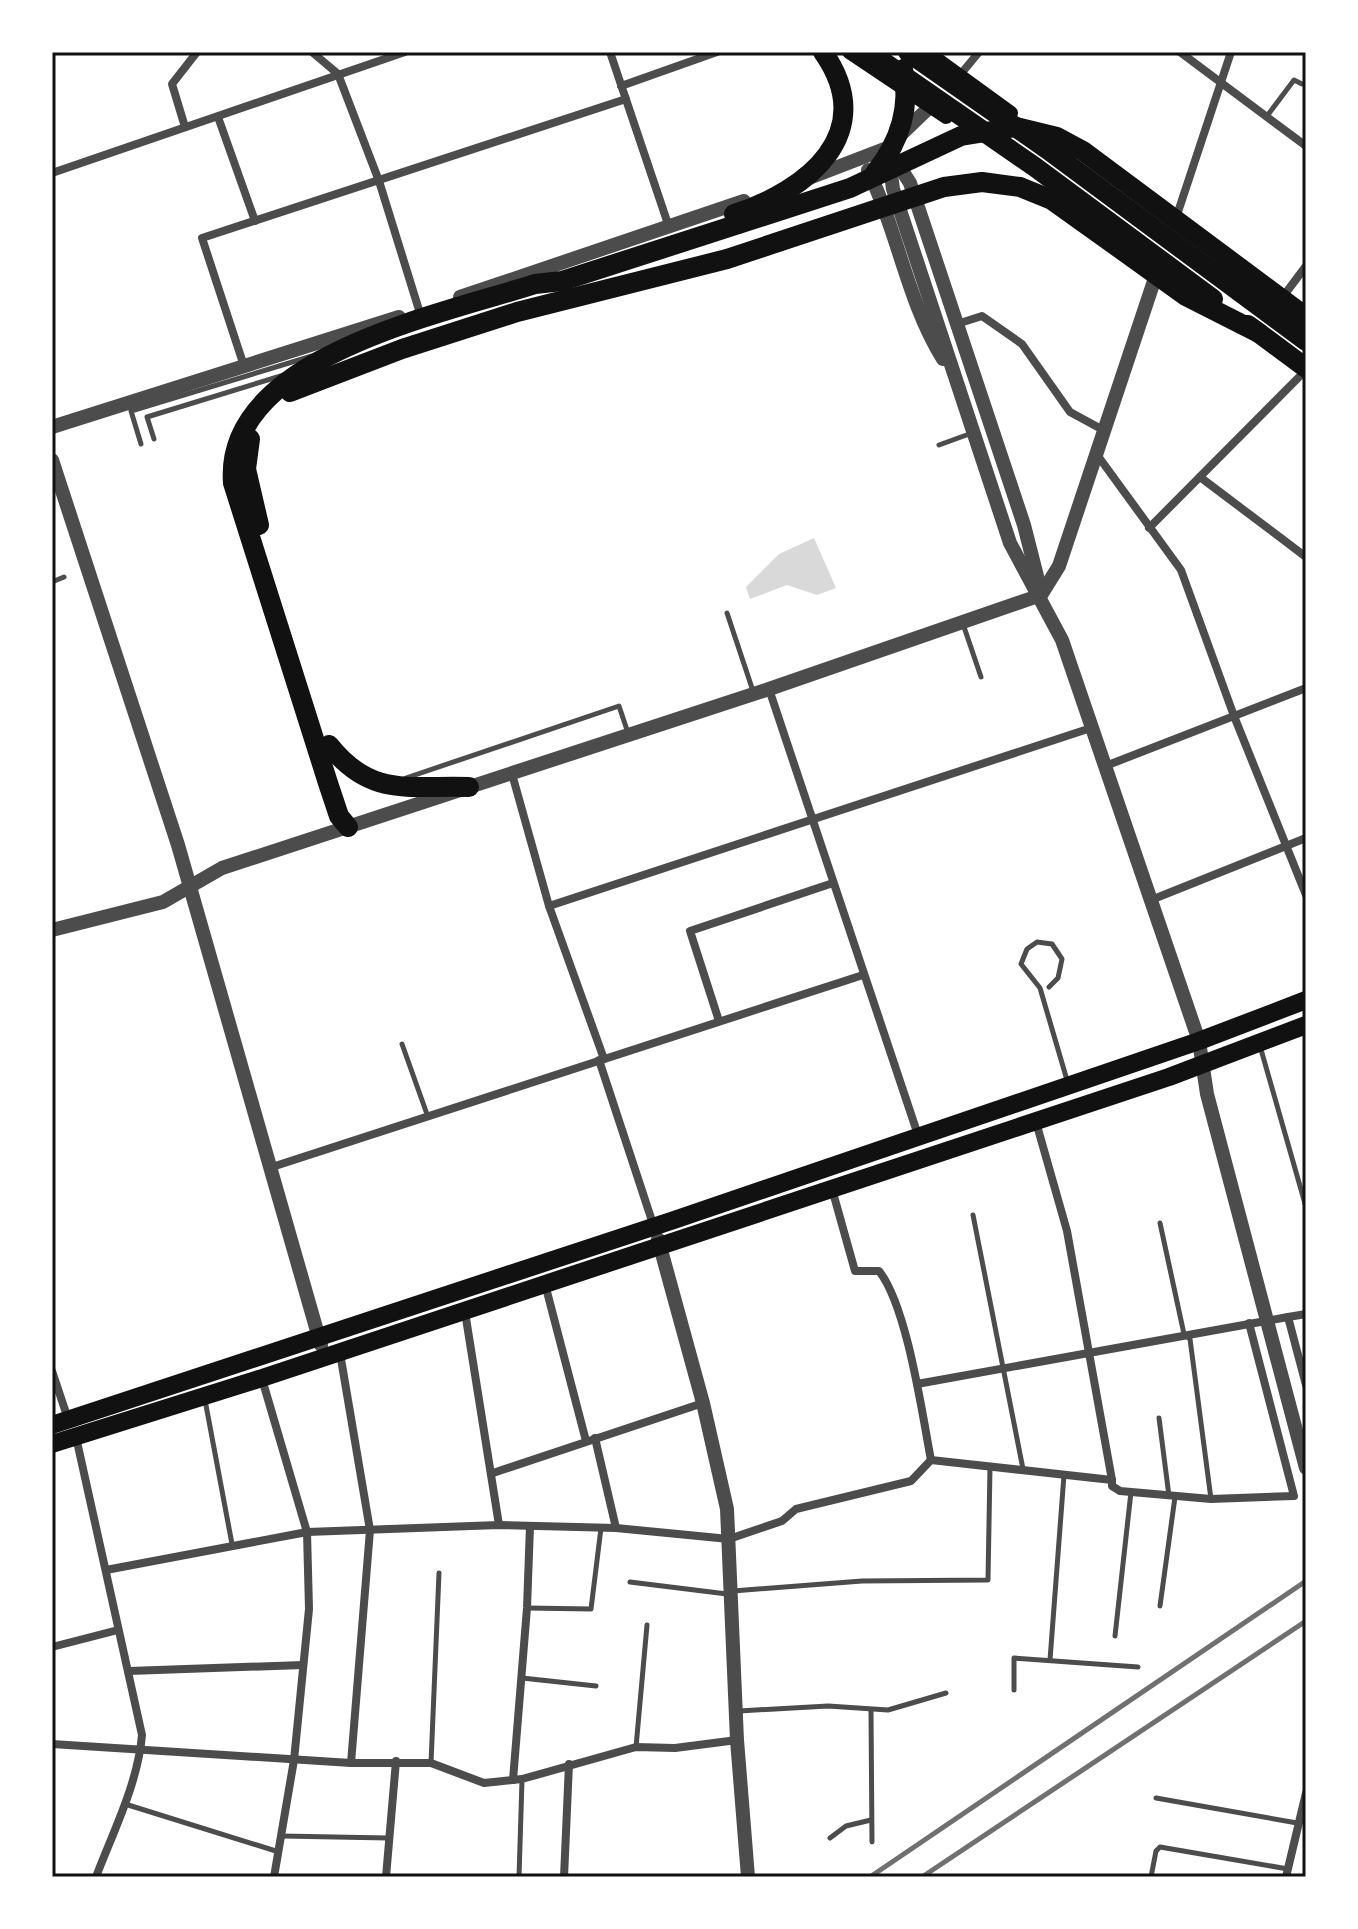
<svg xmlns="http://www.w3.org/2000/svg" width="1358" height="1929" font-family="'Crimson Pro',serif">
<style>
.water{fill:#d9d9d9}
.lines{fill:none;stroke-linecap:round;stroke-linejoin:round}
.service{stroke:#4c4c4c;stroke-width:5}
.minor{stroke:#4c4c4c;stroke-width:8}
.tertiary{stroke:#4c4c4c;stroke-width:14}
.secondary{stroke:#111;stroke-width:14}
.trunk{stroke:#111;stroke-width:18}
.motorway{stroke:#111;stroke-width:20}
.rail{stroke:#707070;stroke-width:5}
.neatline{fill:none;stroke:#111;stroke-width:3}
</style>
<rect width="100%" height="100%" fill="#fff"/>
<!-- water -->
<polygon class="water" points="814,538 836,588 817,595 787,585 750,599 746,587 779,554"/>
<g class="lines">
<!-- service -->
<g class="service">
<polyline points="1267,116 1294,80 1302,84"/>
<polyline points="154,439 147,417 284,375"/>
<polyline points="141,444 131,411 312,356"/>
<polyline points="939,445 972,433"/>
<polyline points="52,582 64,577"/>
<polyline points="727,613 753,691"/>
<polyline points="963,624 981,677"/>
<polyline points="406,778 619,706 628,733"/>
<polyline points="1049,987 1058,978 1062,959 1052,944 1037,942 1027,949 1021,964 1040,988 1067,1080"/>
<polyline points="402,1044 428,1117"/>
<polyline points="1260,1046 1306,1207"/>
<polyline points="973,1215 1023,1469"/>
<polyline points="1160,1223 1184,1334 1190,1339 1211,1499"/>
<polyline points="205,1400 232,1544"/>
<polyline points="1159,1418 1169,1496"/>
<polyline points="630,1582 727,1594"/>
<polyline points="733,1591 862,1581 988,1580 990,1467"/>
<polyline points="1160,1606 1175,1497"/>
<polyline points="527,1608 591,1609 601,1528"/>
<polyline points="1115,1636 1131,1492"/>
<polyline points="1050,1660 1064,1475"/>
<polyline points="522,1678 596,1686"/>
<polyline points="1014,1690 1014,1658 1138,1667"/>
<polyline points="739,1711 828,1706 888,1710 946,1693"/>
<polyline points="871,1711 872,1842"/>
<polyline points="636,1747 647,1625"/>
<polyline points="431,1763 439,1573"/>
<polyline points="1156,1798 1297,1823"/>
<polyline points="125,1804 279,1852"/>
<polyline points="282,1836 388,1838"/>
<polyline points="830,1838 846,1826 871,1820"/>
<polyline points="519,1877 522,1780"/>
<polyline points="1151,1877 1156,1851 1160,1847 1288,1869"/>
</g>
<!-- minor -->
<g class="minor">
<polyline points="312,52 338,74 379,181 419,310"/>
<polyline points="610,52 669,227"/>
<polyline points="1180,52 1306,146"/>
<polyline points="960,75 979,52"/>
<polyline points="621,86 717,52"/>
<polyline points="218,117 255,221"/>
<polyline points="185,127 172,84 197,52"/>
<polyline points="52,173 405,52"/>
<polyline points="1176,218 1231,52"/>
<polyline points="1282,298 1306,266"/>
<polyline points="957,324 982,316 1022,344 1070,412 1105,431"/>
<polyline points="244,366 202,238 626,99"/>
<polyline points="1098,456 1181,570 1234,716 1306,895"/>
<polyline points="1200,477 1306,557"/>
<polyline points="1149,528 1305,371"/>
<polyline points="769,689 918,1135"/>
<polyline points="1108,765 1306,688"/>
<polyline points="512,774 549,906 604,1059"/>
<polyline points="1151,900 1306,838"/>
<polyline points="549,906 1094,727"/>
<polyline points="719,1021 690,931 833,883"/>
<polyline points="599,1060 654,1227"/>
<polyline points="1036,1122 1067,1231 1112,1480"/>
<polyline points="269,1168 863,975"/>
<path d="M832,1189L855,1271H879C907,1306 922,1413 931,1460"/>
<polyline points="545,1284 586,1441"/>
<polyline points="465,1312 499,1525"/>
<polyline points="1288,1317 1306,1314"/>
<polyline points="340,1353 370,1530 351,1763"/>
<polyline points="52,1371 68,1419"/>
<polyline points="262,1379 307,1532 309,1609 294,1760 274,1877"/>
<polyline points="917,1384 1288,1317 1306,1385"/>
<path d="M76,1437L142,1735C138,1783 113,1832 96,1877"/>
<polyline points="595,1438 616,1528"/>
<polyline points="493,1473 703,1403"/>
<polyline points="106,1570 307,1532 499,1525 616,1528 729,1539 782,1521 796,1509 911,1481 931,1460 1112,1480 1112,1486 1120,1491 1211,1499 1294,1496 1249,1323"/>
<polyline points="52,1647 118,1630"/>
<polyline points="129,1671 303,1665"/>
<polyline points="52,1744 351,1763 431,1763 484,1783 522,1779 636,1747 675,1748 737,1740"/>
<polyline points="513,1780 527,1608 530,1526"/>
<polyline points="386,1877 396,1761"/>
<polyline points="564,1877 569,1764"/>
<polyline points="1286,1877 1306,1793"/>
</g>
<!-- tertiary -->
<g class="tertiary">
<polyline points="894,158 910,183 1024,525 1038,580"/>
<polyline points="889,160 893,189 1010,543 1062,640 1199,1041 1207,1094 1306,1468"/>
<path d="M868,170C898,232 907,301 943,359"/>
<polyline points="809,178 887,148 938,99"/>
<polyline points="460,297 744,201"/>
<polyline points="52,427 399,317"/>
<polyline points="52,460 178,845 321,1345"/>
<polyline points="52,930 163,902 222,868 769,689 1041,595 1059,566 1159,266"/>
<polyline points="658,1239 703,1403 727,1509 737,1740 748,1877"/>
</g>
<!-- secondary -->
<g class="secondary">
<polyline points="849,52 946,117"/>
<polyline points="927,52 1011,113"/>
</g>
<!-- trunk -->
<g class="trunk">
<polyline points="52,1425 674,1220 1199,1041 1306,1000"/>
<polyline points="52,1444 262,1378 1169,1077 1306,1025"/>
</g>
<!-- motorway -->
<g class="motorway">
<polyline points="869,52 1035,167 1213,299"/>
<polyline points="908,52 1047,149 1306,341"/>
<path d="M875,173C899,143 911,108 903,69"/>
<path d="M734,214C807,191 880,133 823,52"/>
<polyline points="1248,325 1306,368"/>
<polyline points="290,392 402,349 517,312 727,259 944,187 982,182 1020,187 1052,200 1186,296 1259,333"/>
<polyline points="250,439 246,469 259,525"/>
<path d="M329,745C371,798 409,785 469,787"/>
<path d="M348,827L339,816L328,783L233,483C223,357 443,314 535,284L562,281L850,188L961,136L1016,127L1057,137L1083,151L1306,317"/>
</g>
<!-- rail -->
<g class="rail">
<polyline points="870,1877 1306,1581"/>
<polyline points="922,1877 1306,1621"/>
</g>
</g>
<!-- border -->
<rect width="1358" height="1929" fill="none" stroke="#ffffff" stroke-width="108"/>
<rect x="54" y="54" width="1250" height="1821" class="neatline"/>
</svg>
